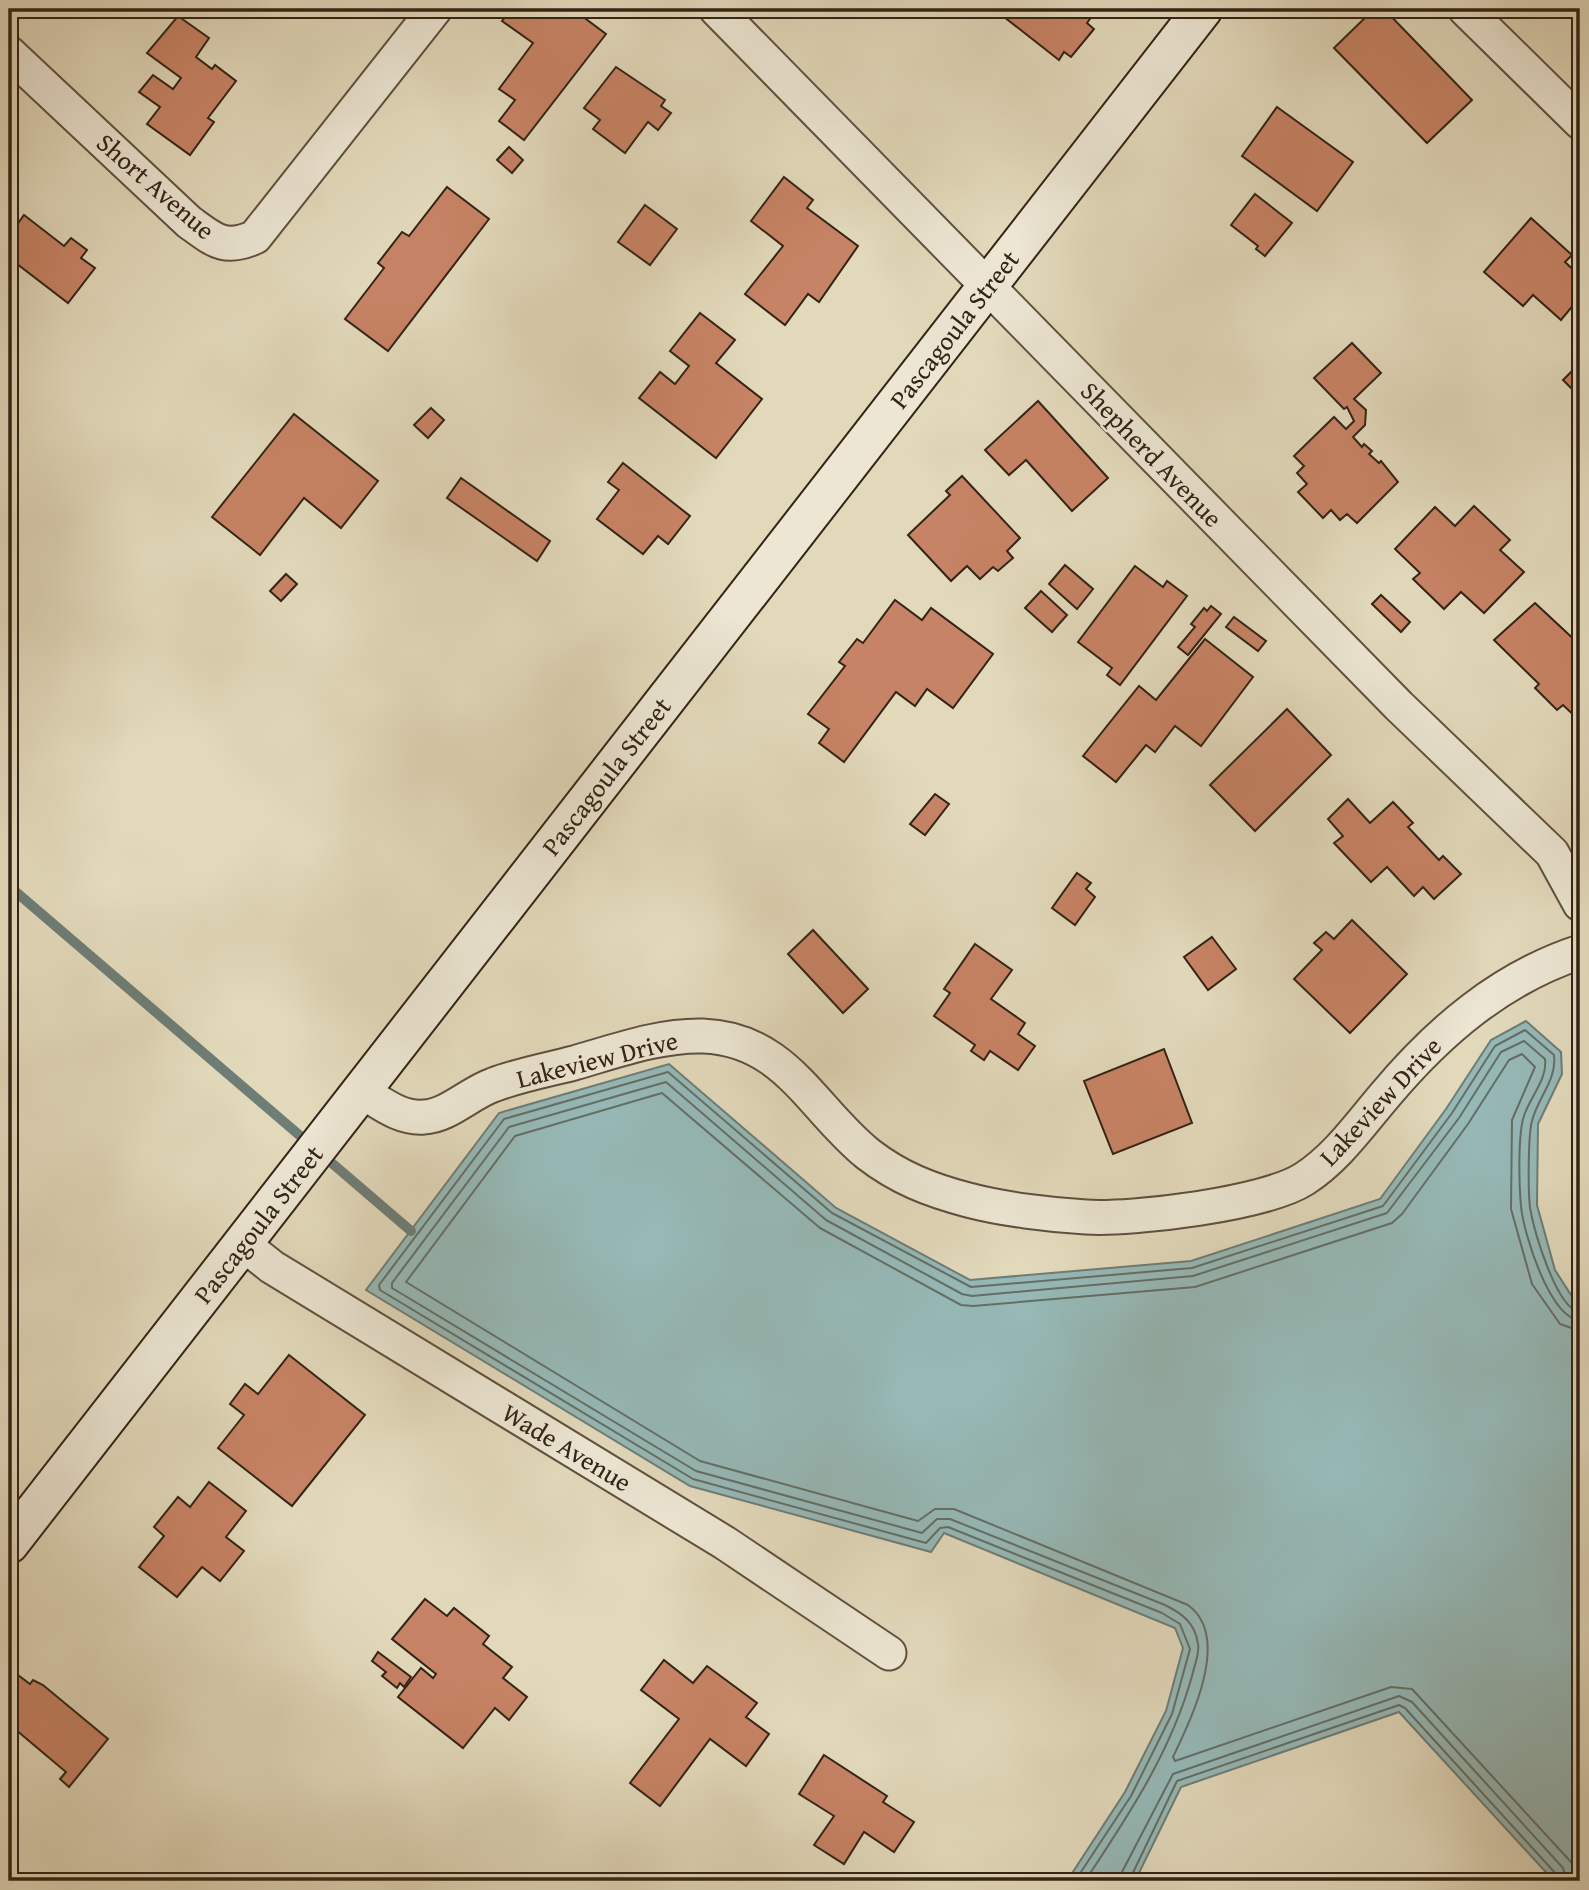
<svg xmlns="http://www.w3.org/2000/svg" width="1589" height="1890" font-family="'Gentium Book Plus',serif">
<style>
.water{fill:#96b9b7;stroke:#6e7d76;stroke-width:2}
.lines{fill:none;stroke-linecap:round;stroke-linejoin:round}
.shore{stroke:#646e66;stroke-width:2}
.stream{stroke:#6e7d76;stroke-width:10}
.building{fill:#c78365;stroke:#332315;stroke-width:2}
.street-casing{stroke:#5f503e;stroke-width:37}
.secondary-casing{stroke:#332315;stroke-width:42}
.street{stroke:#ece6d3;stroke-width:33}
.secondary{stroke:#ece6d3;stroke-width:38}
.labels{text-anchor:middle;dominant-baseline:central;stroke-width:5;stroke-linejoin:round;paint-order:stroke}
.street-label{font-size:26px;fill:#332315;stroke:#ece6d3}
</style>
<rect width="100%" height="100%" fill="#e2d9bb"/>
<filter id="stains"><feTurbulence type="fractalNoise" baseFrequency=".00286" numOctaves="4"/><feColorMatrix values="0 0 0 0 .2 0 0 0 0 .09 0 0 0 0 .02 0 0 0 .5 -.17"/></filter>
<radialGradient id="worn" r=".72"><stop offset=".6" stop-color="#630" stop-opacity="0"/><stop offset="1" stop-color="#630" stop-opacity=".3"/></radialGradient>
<!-- water -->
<polygon class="water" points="1526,1021 1561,1052 1562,1074 1538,1124 1537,1205 1555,1270 1580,1309 1580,1881 1554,1881 1399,1712 1181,1787 1135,1881 1067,1881 1125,1792 1166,1711 1183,1648 1175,1628 944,1533 931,1552 690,1486 366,1290 499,1113 669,1064 836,1208 970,1280 1191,1261 1380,1199 1446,1109 1491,1040"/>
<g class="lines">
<!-- shore -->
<g class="shore">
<path d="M1075,1881L1131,1796L1172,1714L1190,1649L1180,1624L1162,1613L948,1527L940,1528L926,1543L693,1479L380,1290L379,1285L504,1119L668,1072L832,1213L971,1287L1192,1268L1383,1206L1452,1113L1495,1046L1525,1030L1554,1055C1557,1080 1538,1097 1532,1121C1528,1135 1528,1192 1530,1208C1534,1230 1556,1309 1580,1312"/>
<path d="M1085,1881C1128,1816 1171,1752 1192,1676C1194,1666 1200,1654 1198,1644C1195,1623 1183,1614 1165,1605L950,1519H937L922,1533L696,1471L392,1288V1283L509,1127L666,1082L826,1220L962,1294L972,1296L1193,1276L1387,1213L1459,1118L1501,1052L1524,1041L1545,1059C1548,1080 1528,1099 1523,1119C1518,1140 1519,1184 1521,1206C1523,1232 1550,1319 1580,1320"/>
<polyline points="1120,1881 1122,1872 1173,1774 1399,1696 1412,1702 1563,1868 1567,1881"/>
<polyline points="1129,1881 1177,1781 1399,1705 1405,1708 1556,1874 1558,1881"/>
<path d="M1578,1881L1571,1862L1412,1689L1391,1687L1175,1761L1173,1757C1191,1719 1232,1637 1188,1605L954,1509H935L918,1521L700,1461L406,1282L515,1136L662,1093L820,1228L961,1305L973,1306L1195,1287L1392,1223L1402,1214L1468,1124L1509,1060L1522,1054L1535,1067L1512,1120L1511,1209L1532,1284L1560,1324L1580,1331"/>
</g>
<!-- stream -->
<polyline class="stream" points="9,886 411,1231"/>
</g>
<!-- building -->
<g class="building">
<polygon points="511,9 594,9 586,19 606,34 524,140 499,121 515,100 499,89 533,43 502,21"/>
<polygon points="1002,9 1083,9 1092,16 1087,23 1094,29 1071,57 1064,52 1059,60 999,13"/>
<polygon points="1374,9 1384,9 1472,100 1427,143 1334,48"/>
<polygon points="178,16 209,38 196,57 212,69 215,65 236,81 208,118 214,122 190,155 147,124 160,107 139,92 153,75 173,89 181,78 147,53"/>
<polygon points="616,67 665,100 661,106 671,113 658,130 648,122 625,153 593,129 600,120 584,108"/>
<polygon points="1277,107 1353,162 1317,211 1242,156"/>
<polygon points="509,147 523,160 512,173 497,160"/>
<polygon points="784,177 813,200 807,208 858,246 819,302 808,294 785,325 745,294 783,246 751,221"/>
<polygon points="447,187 489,219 388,351 345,319 384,268 378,263 402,232 409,236"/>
<polygon points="1255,194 1292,223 1265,256 1256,249 1258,246 1231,225"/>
<polygon points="645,205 677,229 650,265 618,242"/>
<polygon points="24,215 64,246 71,238 87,250 81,258 95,268 68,303 17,264 9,275 9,236"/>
<polygon points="1531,218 1572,255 1565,262 1580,276 1580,297 1561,320 1533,295 1523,306 1484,272"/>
<polygon points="700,313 735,340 716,363 762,399 716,458 639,398 660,372 675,384 689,366 670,351"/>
<polygon points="1352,343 1381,373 1354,399 1366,410 1365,425 1353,437 1362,447 1364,444 1372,451 1369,454 1379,463 1381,461 1398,482 1357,523 1347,514 1340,520 1331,510 1323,518 1298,492 1307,484 1297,473 1304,466 1294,456 1334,417 1346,429 1354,421 1347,407 1344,409 1314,378"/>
<polygon points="1580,363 1580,397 1563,380"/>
<polygon points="1038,401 1108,478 1072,511 1026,460 1009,475 985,450"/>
<polygon points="431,408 444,420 428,438 414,425"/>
<polygon points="294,414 378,481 341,528 304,498 260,555 212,517"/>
<polygon points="623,463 690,516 668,544 658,536 643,554 597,519 619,490 608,482"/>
<polygon points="962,476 1020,538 1007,551 1013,558 998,571 993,567 980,579 967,566 951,581 908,535 950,495 946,491"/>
<polygon points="461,478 550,541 537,561 447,498"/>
<polygon points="1474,506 1510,540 1500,550 1524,572 1484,613 1461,592 1444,609 1413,579 1420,573 1395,549 1435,507 1455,526"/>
<polygon points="1065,565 1093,589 1077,609 1049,584"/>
<polygon points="1135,566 1163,587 1167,581 1187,596 1120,685 1107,675 1112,668 1078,642"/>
<polygon points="286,574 297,584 281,601 270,591"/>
<polygon points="1041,591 1067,615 1052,632 1025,608"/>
<polygon points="1381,595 1410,622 1401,632 1372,604"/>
<polygon points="895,600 922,620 931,608 993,654 953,708 927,689 915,706 896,692 844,762 819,743 829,729 808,714 845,666 839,662 857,639 863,643"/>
<polygon points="1535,603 1580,645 1580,721 1563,705 1557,710 1535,688 1539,684 1494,640"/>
<polygon points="1211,606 1221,614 1188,655 1178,647 1195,627 1191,624 1204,608 1207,611"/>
<polygon points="1234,617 1266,641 1258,651 1226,627"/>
<polygon points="1205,639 1253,677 1201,746 1175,726 1155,752 1146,745 1116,782 1083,756 1139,686 1156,700"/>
<polygon points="1287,709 1331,755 1255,831 1210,785"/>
<polygon points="935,794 949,804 925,835 910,824"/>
<polygon points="1348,799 1370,823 1393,802 1413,823 1408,827 1439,860 1443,856 1461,874 1434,899 1423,887 1414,896 1387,867 1371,882 1334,843 1343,836 1328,819"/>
<polygon points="1077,873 1091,883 1086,889 1095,897 1075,925 1052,908"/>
<polygon points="1352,920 1407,974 1350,1033 1294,979 1322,950 1314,943 1326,932 1334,939"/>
<polygon points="813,930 868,989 843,1013 788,954"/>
<polygon points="1212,937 1236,969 1208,990 1184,957"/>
<polygon points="975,944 1012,970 991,999 1025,1023 1018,1034 1035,1046 1018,1070 990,1051 984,1060 971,1051 975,1045 934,1016 950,993 944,989"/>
<polygon points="1164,1049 1192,1123 1113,1154 1084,1081"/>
<polygon points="289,1355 365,1415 292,1506 218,1448 244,1415 230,1404 245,1384 258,1394"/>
<polygon points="209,1482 246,1511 226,1537 244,1551 220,1581 202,1567 177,1597 139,1567 164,1536 154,1527 178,1497 190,1507"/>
<polygon points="425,1599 447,1616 454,1608 489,1636 483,1644 512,1667 503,1678 527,1697 509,1720 495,1708 463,1748 398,1697 421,1668 433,1678 436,1674 392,1639"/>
<polygon points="378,1652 411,1677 404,1687 400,1683 397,1688 382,1676 386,1672 372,1661"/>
<polygon points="664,1660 693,1683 707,1666 757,1703 746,1717 769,1734 746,1766 710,1739 660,1806 630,1783 679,1719 641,1690"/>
<polygon points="18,1675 30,1684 33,1680 43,1685 108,1739 69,1787 60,1779 66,1772 9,1724 9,1686"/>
<polygon points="824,1755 887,1796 883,1802 914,1822 894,1852 864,1832 844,1864 814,1845 834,1816 799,1794"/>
</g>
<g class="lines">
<defs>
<g id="street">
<polyline points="716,9 1399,706 1552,853 1580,904"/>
<polyline points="1465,9 1580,122"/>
<path d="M9,53L189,222C214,240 224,251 255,237L435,9"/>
<path d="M361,1091C381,1103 400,1119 424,1117C448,1116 470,1093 493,1085C519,1075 547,1070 574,1063C616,1051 659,1035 703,1036C786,1039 812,1109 868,1154C899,1178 930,1190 968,1200C1002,1209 1050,1215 1086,1217C1133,1220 1265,1204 1304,1179C1337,1158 1361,1123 1386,1094C1439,1031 1501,978 1580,952"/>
<polyline points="243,1244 272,1267 725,1543 889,1653"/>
</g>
<polyline id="secondary" points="9,1544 1203,9"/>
</defs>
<!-- street casing -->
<use href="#street" class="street-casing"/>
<!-- secondary casing -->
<use href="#secondary" class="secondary-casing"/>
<!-- street -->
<use href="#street" class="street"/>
<!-- secondary -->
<use href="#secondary" class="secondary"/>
</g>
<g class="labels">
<!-- street labels -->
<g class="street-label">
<text transform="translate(156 186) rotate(41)">Short Avenue</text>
<text transform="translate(954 329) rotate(-52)">Pascagoula Street</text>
<text transform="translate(1152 454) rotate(46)">Shepherd Avenue</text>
<text transform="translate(606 776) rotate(-52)">Pascagoula Street</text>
<text transform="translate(597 1059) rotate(-14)">Lakeview Drive</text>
<text transform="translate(1380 1101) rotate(-47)">Lakeview Drive</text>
<text transform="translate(258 1224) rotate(-52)">Pascagoula Street</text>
<text transform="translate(567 1447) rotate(31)">Wade Avenue</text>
</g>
</g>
<!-- margin -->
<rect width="1589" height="1890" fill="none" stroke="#e2d9bb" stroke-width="35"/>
<rect x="10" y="10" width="1568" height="1869" fill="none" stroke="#332315" stroke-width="3.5"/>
<rect x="18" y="18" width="1554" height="1855" fill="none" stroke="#332315" stroke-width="2"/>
<rect width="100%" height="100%" filter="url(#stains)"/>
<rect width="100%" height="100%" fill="url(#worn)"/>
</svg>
